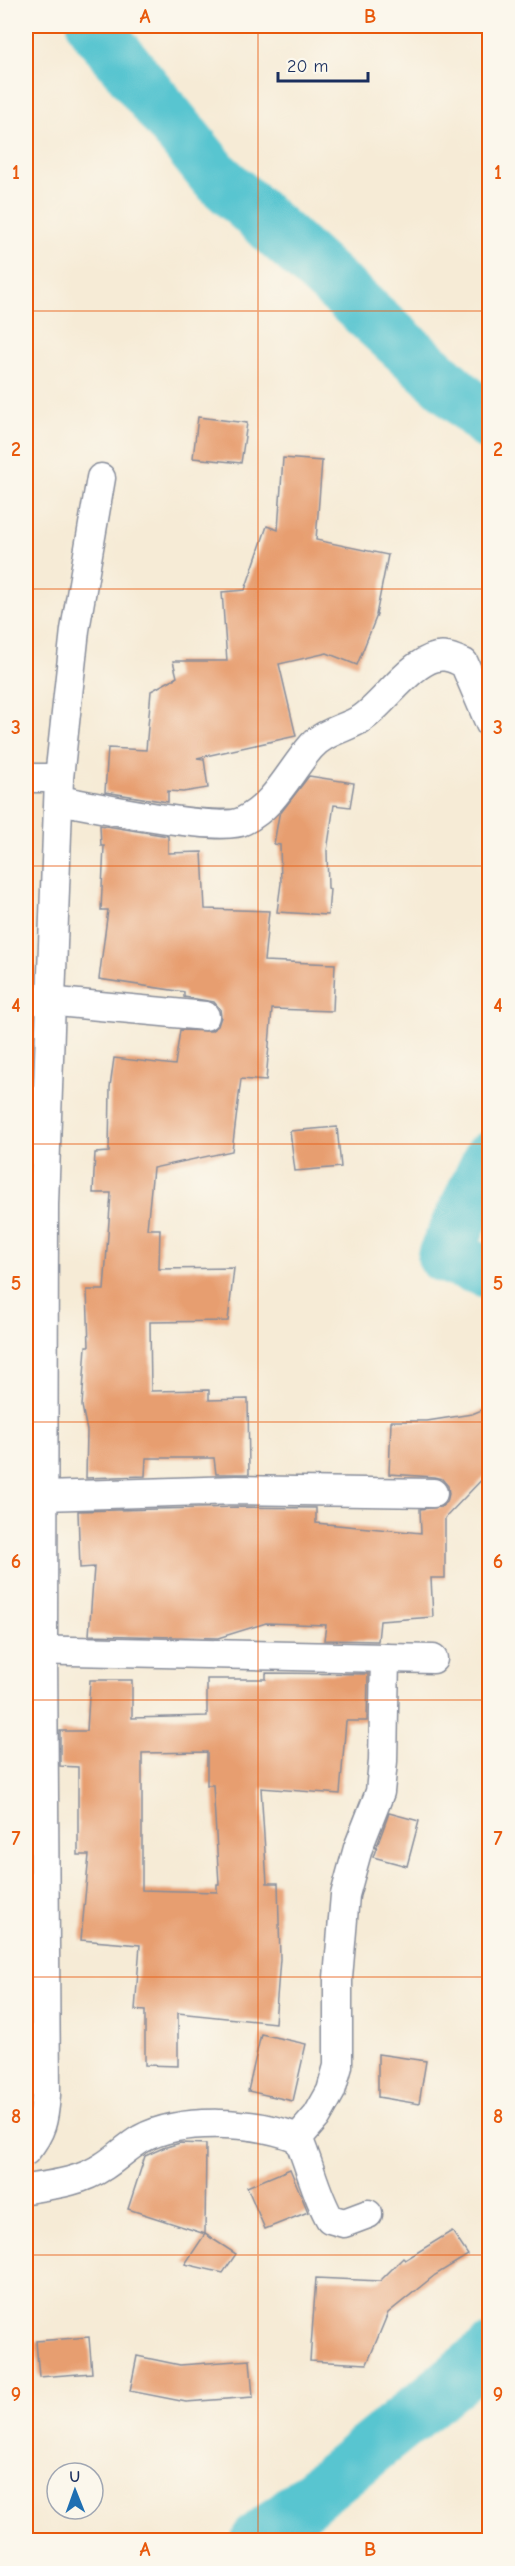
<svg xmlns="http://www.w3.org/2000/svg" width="515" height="2566" font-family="'Comic Neue',sans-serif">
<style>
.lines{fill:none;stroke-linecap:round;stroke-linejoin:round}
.river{stroke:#59c5d0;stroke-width:54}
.building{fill:#e79e6f;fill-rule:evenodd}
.minor-casing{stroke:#888d9a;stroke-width:31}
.minor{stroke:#fff;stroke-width:28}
.grid{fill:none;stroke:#e8590c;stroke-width:1.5;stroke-opacity:0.55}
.neatline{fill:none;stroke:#e8590c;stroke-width:2}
.grid-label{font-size:20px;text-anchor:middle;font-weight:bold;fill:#e8590c}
</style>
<rect width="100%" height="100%" fill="#fbf7ec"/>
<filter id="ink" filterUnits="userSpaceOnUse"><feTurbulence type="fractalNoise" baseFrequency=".0167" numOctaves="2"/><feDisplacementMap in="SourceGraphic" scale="12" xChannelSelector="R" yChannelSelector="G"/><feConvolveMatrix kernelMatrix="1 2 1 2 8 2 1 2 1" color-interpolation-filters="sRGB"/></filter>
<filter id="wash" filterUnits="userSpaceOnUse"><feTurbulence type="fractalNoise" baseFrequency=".008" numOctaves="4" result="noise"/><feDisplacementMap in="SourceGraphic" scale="24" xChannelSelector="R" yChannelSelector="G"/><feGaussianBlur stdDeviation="1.35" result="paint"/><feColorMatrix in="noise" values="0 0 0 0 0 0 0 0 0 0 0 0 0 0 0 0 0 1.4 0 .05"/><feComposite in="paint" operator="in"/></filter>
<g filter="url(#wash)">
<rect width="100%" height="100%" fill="#f6ebd6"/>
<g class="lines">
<!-- river -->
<g class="river">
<polyline points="94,26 215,176 490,424"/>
<polyline points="490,1158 444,1256 490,1272"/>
<polyline points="258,2540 490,2352"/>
</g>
</g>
<g id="blocks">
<!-- building -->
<g class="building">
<polygon points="198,417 247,423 241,463 193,458"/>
<polygon points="283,458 322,461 316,540 388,555 376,615 377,615 357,665 327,653 279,664 296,736 197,758 204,759 208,788 183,792 168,791 168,802 105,792 108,748 146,750 151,691 177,677 173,661 227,661 222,592 245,590 267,526 278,530"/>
<polygon points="309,776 354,783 350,807 334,805 327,851 328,888 330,889 328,915 277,912 281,883 280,845 274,844 279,815"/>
<polygon points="100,825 168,836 168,853 202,852 205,909 269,911 264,961 335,964 333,1011 272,1009 266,1081 241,1079 232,1151 153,1168 147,1229 160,1229 159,1269 234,1268 228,1321 150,1322 151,1391 209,1390 209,1400 248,1399 249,1474 216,1474 214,1458 146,1458 145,1476 86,1478 87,1431 82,1406 86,1346 89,1346 87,1290 104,1290 111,1193 93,1193 95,1153 109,1152 110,1087 114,1058 175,1065 180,1030 211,1031 218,1026 221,1017 220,1009 214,1002 184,997 184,992 99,979 108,910 101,910 104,846 101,846"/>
<polygon points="337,1127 341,1167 295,1171 290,1131"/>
<polygon points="489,1407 489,1472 445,1518 445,1578 431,1578 433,1617 380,1621 378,1641 324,1640 326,1625 266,1623 218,1638 89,1635 94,1567 80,1568 78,1511 237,1507 316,1508 316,1523 421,1533 420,1509 441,1507 447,1502 449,1494 448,1486 442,1479 434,1477 389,1474 391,1421 427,1421 472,1414"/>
<path d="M266,1673L368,1674L367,1721H346L340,1794L261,1788L267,1883H278L280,1959L275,2023L178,2013V2066L145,2065V2011L135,2010L140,1945L81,1940L89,1855H78V1767L60,1766V1731H87L90,1680H132V1718L207,1716V1679H266ZM207,1752V1785H213L219,1884H217V1892L142,1890V1753Z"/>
<polygon points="389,1813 419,1821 407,1866 373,1857"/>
<polygon points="261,2034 306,2044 293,2101 248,2091"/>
<polygon points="378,2054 426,2061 419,2104 378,2097"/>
<polygon points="180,2143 206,2144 205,2234 128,2209 145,2156 163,2148"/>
<polygon points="290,2169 308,2212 265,2229 247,2187"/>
<polygon points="452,2231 468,2255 435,2275 388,2313 367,2364 310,2361 316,2278 380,2281 403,2258 405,2260"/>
<polygon points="205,2234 236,2254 223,2273 185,2264"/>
<polygon points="89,2337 92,2373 39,2377 36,2341"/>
<polygon points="137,2356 180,2365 250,2360 253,2397 186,2402 130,2391"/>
</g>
</g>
</g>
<g filter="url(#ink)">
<use href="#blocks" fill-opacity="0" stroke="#888d9a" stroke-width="1.5"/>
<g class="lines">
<defs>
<g id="minor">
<polyline points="26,778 59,778"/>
<path d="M59,800C90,806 221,833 243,821C275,805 288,774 310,748C323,732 344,729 361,719C384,705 418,650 447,657C453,658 458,661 464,663L490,724"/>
<polyline points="26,999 205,1016"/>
<polyline points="44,1496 237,1490 433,1493"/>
<polyline points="26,1650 433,1659"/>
<polyline points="298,2138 317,2116 331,2091 338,2066 338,1978 345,1895 358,1848 380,1792 383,1761 385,1658"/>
<path d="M26,2151C42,2132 44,2120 46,2095L43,1651L44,1205L51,1000L59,778L75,630L101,478"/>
<path d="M26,2189C52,2185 81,2182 104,2166C117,2158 127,2147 141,2139C182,2117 255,2121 298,2138C310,2165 315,2193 330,2219L344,2223L368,2214"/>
</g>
</defs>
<!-- minor casing -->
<use href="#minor" class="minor-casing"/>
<!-- minor -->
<use href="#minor" class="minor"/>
</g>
</g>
<!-- grid -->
<path class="grid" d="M258,26V2540M26,311H490M26,589H490M26,866H490M26,1144H490M26,1422H490M26,1700H490M26,1977H490M26,2255H490"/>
<!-- margin -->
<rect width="515" height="2566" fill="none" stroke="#fbf7ec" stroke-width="66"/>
<!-- north arrow -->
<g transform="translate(75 2491) rotate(359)"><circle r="28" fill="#fbf7ec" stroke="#a1a7b3" stroke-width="1.5"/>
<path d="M0-4.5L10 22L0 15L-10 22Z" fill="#1f6fb2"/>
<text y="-9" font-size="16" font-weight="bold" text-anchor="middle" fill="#1b2f5e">U</text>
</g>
<!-- scale -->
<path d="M278 72v9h90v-9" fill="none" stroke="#1b2f5e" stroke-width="3"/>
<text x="287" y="72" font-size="18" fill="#1b2f5e" stroke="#fbf7ec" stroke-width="4.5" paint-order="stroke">20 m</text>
<rect x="33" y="33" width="449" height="2500" class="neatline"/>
<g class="grid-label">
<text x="145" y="23">A</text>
<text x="370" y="23">B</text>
<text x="16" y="179">1</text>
<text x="498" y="179">1</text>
<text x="16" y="456">2</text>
<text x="498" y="456">2</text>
<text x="16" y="734">3</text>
<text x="498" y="734">3</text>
<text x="16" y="1012">4</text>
<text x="498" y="1012">4</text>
<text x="16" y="1290">5</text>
<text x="498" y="1290">5</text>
<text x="16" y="1568">6</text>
<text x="498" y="1568">6</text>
<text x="16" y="1845">7</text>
<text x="498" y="1845">7</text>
<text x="16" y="2123">8</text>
<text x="498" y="2123">8</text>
<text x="16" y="2401">9</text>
<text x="498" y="2401">9</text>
<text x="145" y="2556">A</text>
<text x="370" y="2556">B</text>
</g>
</svg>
